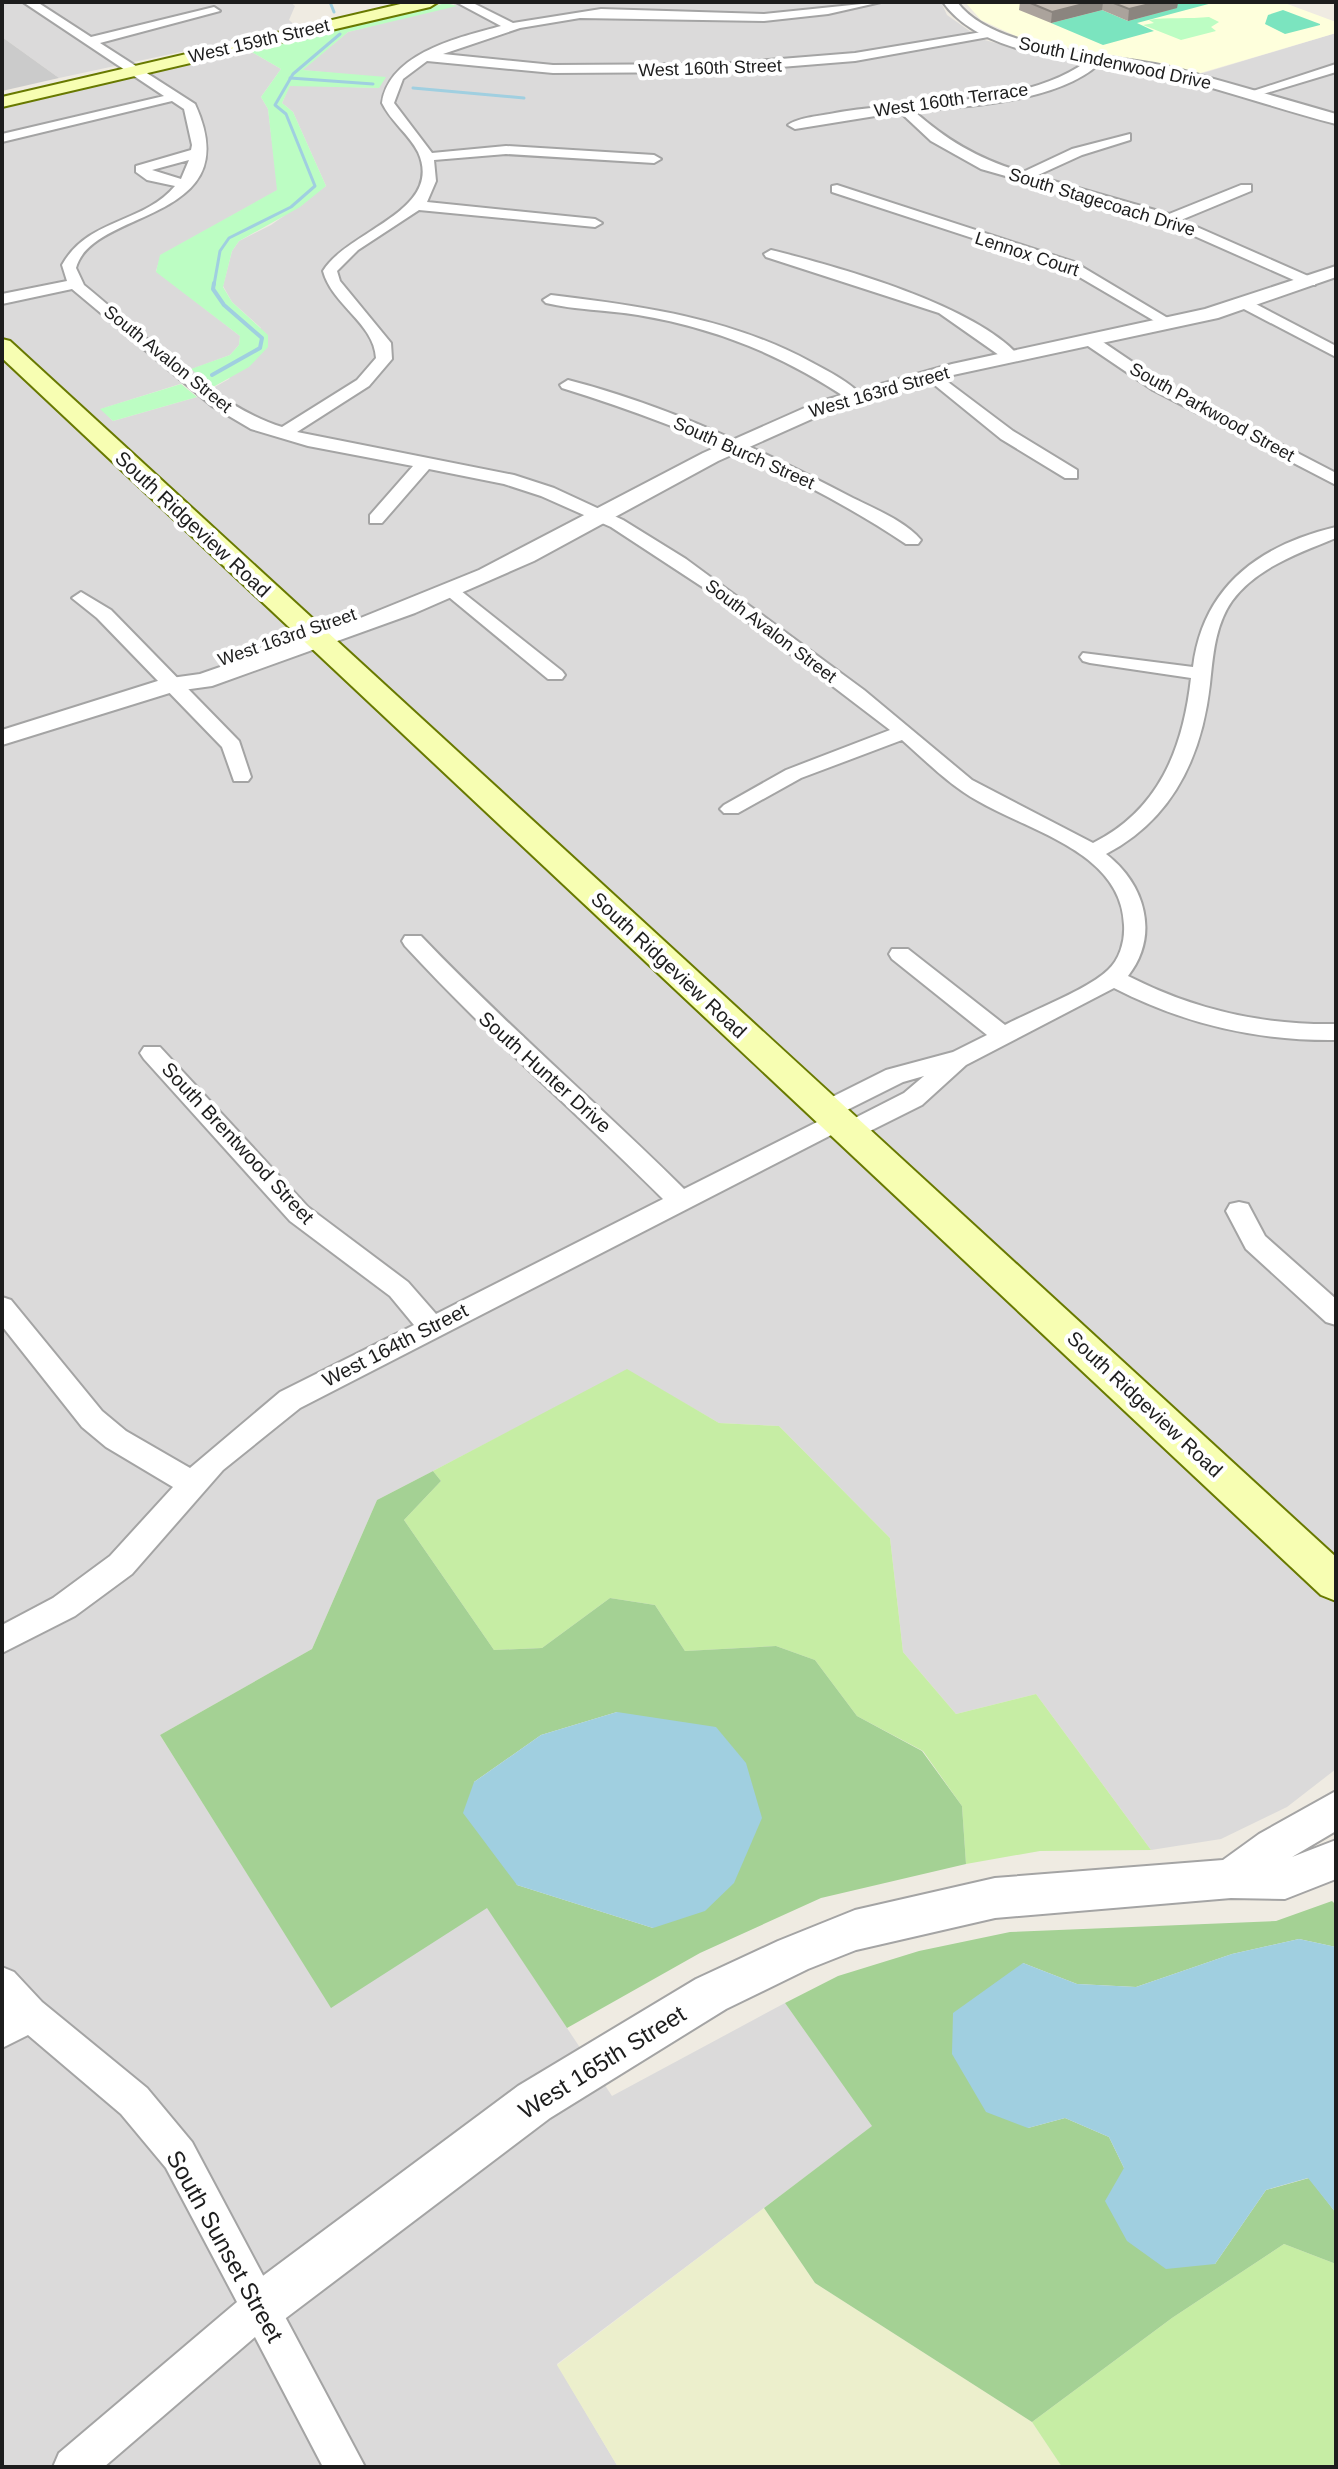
<svg xmlns="http://www.w3.org/2000/svg" width="1338" height="2469" font-family="Helvetica,sans-serif">
<style>
.residential{fill:#dbdada}
.education{fill:#feffdc}
.religious{fill:#cbcbcb}
.farmland{fill:#ecefcc}
.grass{fill:#c6eda4}
.forest{fill:#a4d194;fill-rule:evenodd}
.park{fill:#bcfdc3}
.pitch{fill:#7be4bf}
.water{fill:#a0cfe0}
.lines{fill:none;stroke-linecap:round;stroke-linejoin:round}
.stream-far1{stroke:#a0cfe0;stroke-width:3}
.stream{stroke:#a0cfe0;stroke-width:4}
.minor-casing{stroke:#a4a4a4;stroke-width:4}
.tertiary-casing{stroke:#a4a4a4;stroke-width:4}
.secondary-casing{stroke:#687900;stroke-width:4}
.minor{fill:#fff;fill-rule:evenodd}
.tertiary{fill:#fff;fill-rule:evenodd}
.secondary{fill:#f7feb2;fill-rule:evenodd}
.wall{fill:#aba39c}
.shaded-wall{fill:#8b857f}
.building{fill:#c7beb5;stroke:#8b857f;stroke-width:2}
.labels{text-anchor:middle;dominant-baseline:central;stroke-width:8;stroke-linejoin:round;paint-order:stroke}
.far-street-label{font-size:18px;fill:#1d1d1d;stroke:#fff}
.street-label{font-size:20px;fill:#1d1d1d;stroke:#fff}
.near-street-label{font-size:24px;fill:#1d1d1d;stroke:#fff}
</style>
<rect width="100%" height="100%" fill="#efebe2"/>
<!-- residential -->
<g class="residential">
<polygon points="2,2 290,2 295,6 289,20 297,27 59,78 2,37"/>
<polygon points="451,2 941,2 947,15 981,39 1037,54 1119,65 1180,80 1336,33 1336,1769 1287,1807 1221,1839 1151,1850 1036,1694 956,1714 903,1652 890,1538 779,1426 719,1423 627,1370 433,1471 377,1500 312,1649 160,1735 331,2007 487,1907 612,2096 785,2003 873,2126 557,2364 618,2467 2,2467 2,108 163,67 250,51 281,69 261,97 268,109 278,190 161,255 156,271 240,336 239,345 230,355 192,369 202,377 101,409 113,421 197,397 229,379 261,328 232,302 223,286 232,251 239,241 271,225 326,186 293,112 282,103 290,85 378,88 385,78 302,70 348,32 455,5"/>
</g>
<!-- education -->
<polygon class="education" points="965,2 1282,2 1336,22 1336,33 1197,74 1020,38 981,20"/>
<!-- religious -->
<polygon class="religious" points="2,37 59,78 2,91"/>
<!-- farmland -->
<polygon class="farmland" points="764,2208 815,2283 1032,2422 1062,2467 618,2467 557,2365"/>
<!-- grass -->
<g class="grass">
<polygon points="627,1369 719,1423 779,1426 890,1538 903,1652 956,1714 1036,1694 1151,1850 1040,1851 966,1864 962,1806 923,1751 857,1716 815,1660 776,1646 685,1651 655,1605 610,1598 542,1648 494,1650 404,1520 441,1481 433,1471"/>
<polygon points="1284,2244 1336,2264 1336,2467 1062,2467 1032,2422 1172,2318"/>
</g>
<!-- forest -->
<g class="forest">
<path d="M433,1471L441,1481L404,1520L494,1650L542,1648L610,1598L655,1605L685,1651L776,1646L815,1660L857,1716L922,1751L962,1806L966,1864L821,1898L700,1953L567,2028L487,1908L331,2008L160,1735L312,1649L377,1500ZM617,1712L653,1928L517,1885L474,1782L541,1735Z"/>
<polygon points="1332,1901 1336,1905 1336,1947 1299,1939 1232,1954 1136,1987 1077,1984 1023,1963 1028,2128 1065,2118 1109,2137 1124,2168 1215,2264 1266,2190 1309,2178 1336,2213 1336,2264 1284,2244 1172,2318 1032,2422 815,2283 764,2208 872,2126 785,2003 838,1976 919,1951 1010,1932 1276,1921"/>
</g>
<!-- park -->
<g class="park">
<polygon points="446,3 457,6 348,32 303,70 386,77 379,88 290,86 282,103 293,112 326,186 300,207 239,241 232,251 223,287 232,302 268,335 268,347 249,367 213,387 191,369 230,355 239,345 240,336 156,272 160,255 277,190 268,109 261,97 281,69 250,51"/>
<path d="M1209,17L1219,22L1211,27L1216,31L1181,40L1143,25L1154,23L1149,20C1165,17 1191,19 1209,17Z"/>
<polygon points="181,384 197,397 113,421 100,409"/>
</g>
<!-- pitch -->
<g class="pitch">
<polygon points="1162,2 1216,2 1137,23 1154,31 1103,45 1051,23 1102,10 1128,21 1176,8"/>
<polygon points="1283,10 1320,24 1320,25 1285,34 1265,24 1268,15"/>
</g>
<!-- water -->
<g class="water">
<polygon points="617,1712 716,1727 746,1763 762,1818 734,1883 705,1911 653,1928 517,1885 463,1813 474,1782 541,1735"/>
<polygon points="1299,1939 1336,1947 1336,2213 1308,2178 1266,2190 1215,2264 1166,2269 1127,2241 1105,2201 1124,2168 1109,2137 1065,2118 1028,2128 986,2112 952,2054 953,2013 1023,1963 1077,1984 1136,1987 1232,1954"/>
</g>
<g class="lines">
<!-- stream-far1 -->
<g class="stream-far1">
<polyline points="330,2 334,12"/>
<polyline points="290,78 373,84"/>
<polyline points="413,88 524,98"/>
<polyline points="214,285 220,251 229,238 291,207 315,186 286,114 275,105 293,74 340,34"/>
</g>
<!-- stream -->
<polyline class="stream" points="212,375 260,348 262,338 224,305 213,289 214,283"/>
<defs>
<g id="minor">
<path d="M23,2H37L91,37L214,7L220,11L100,43L195,104C250,224 92,207 76,268L84,285C141,331 213,406 282,427L357,380L376,358C374,323 332,305 323,271C348,230 445,211 418,152C409,134 391,122 382,103C389,53 460,37 501,26L456,2H471L513,23L601,9L764,14L881,2L828,14L764,21L580,18L520,28L443,54L553,65L720,64L855,53L994,30V36L855,61L720,72L553,73L427,61L403,79L394,103L432,153L506,146L654,155L661,159L654,163L506,154L434,160L436,181L427,202L595,219L602,223L595,227L419,210L358,250L337,271L340,281L391,343L392,359L369,386L297,432L514,475L554,488L623,520L686,559L864,690L972,780L1093,843C1159,810 1183,749 1191,678L1090,663L1083,661L1080,657L1083,653L1193,667C1203,586 1260,545 1336,527V538C1299,553 1256,568 1232,601C1215,625 1213,656 1210,684C1202,756 1173,819 1106,854C1145,884 1160,935 1128,976C1195,1010 1261,1025 1336,1024V1040C1257,1041 1184,1024 1114,988L966,1065L922,1105L858,1137L849,1140L837,1132L300,1408L223,1470L132,1574L75,1616L2,1653V1625L53,1598L110,1556L173,1487L106,1447L82,1427L2,1326V1297L11,1300L102,1411L126,1431L190,1468L280,1392L414,1325L390,1296L290,1221L144,1059L140,1053L144,1047H160L308,1207L408,1282L436,1314L663,1199C578,1114 487,1035 405,946L402,941L405,936H421C505,1024 597,1103 684,1189L825,1118L815,1110L818,1104L886,1070L953,1052L987,1035L892,959L889,954L892,949H908L1005,1025C1031,1011 1089,989 1108,970C1120,959 1125,941 1124,925C1122,852 1029,831 978,801C949,785 926,761 902,740L801,778L738,813H724L720,809L724,805L786,770L890,730L704,588L611,527L541,496L504,484L429,469L382,523H370V515L413,466L308,446L251,429L212,406L72,289L2,304V294L67,281L62,265C88,218 143,224 175,186L147,180L136,172V166L191,150L192,145L184,109L172,101L2,142V134L164,96ZM189,160L181,179L152,170ZM924,1076L904,1093L851,1120L841,1113L903,1082Z"/>
<path d="M1095,55L1105,58C1066,102 970,106 914,111C946,140 980,160 1023,172L1072,149L1130,134V140L1082,155L1036,176L1169,214L1241,185H1251V191L1181,220L1315,279V285H1305L1156,219L981,169L931,141L900,112L795,129L788,125C799,117 821,116 835,113C915,98 1030,110 1095,55Z"/>
<polygon points="1336,64 1336,72 1250,98 1244,94"/>
<polygon points="837,185 1074,262 1176,323 1163,326 1064,268 832,192 832,186"/>
<path d="M771,250C839,267 975,305 1020,357L1006,360L939,313L766,257L764,254Z"/>
<path d="M551,295C642,306 730,318 811,362C828,371 850,382 862,396L848,399C782,355 716,328 638,315C607,310 575,310 546,303L543,300Z"/>
<polygon points="1242,302 1252,302 1336,346 1336,357 1242,308"/>
<polygon points="1085,338 1097,338 1165,384 1336,473 1336,485 1153,390 1085,344"/>
<polygon points="932,370 1013,431 1077,470 1077,478 1065,478 1001,439 926,378 926,372"/>
<path d="M568,380C666,405 764,451 853,498C875,509 905,521 921,540L918,544H906C803,475 680,425 562,388L560,385Z"/>
<polygon points="451,583 562,671 565,675 562,679 548,679 444,593 444,585"/>
<polygon points="81,592 111,610 239,741 251,777 248,781 234,781 222,747 97,618 72,598"/>
<polygon points="1239,1202 1248,1204 1265,1236 1336,1299 1336,1325 1326,1322 1246,1249 1226,1211 1230,1204"/>
<polygon points="2,1967 14,1972 42,2002 147,2088 192,2142 365,2467 323,2467 255,2337 104,2467 53,2467 59,2453 237,2302 166,2168 121,2114 28,2035 2,2048"/>
</g>
<g id="tertiary">
<path d="M943,2H957C995,53 1112,53 1170,67C1226,82 1281,98 1336,114V124C1278,109 1222,89 1164,75C1098,60 984,61 943,2Z"/>
<polygon points="1336,266 1336,277 1218,318 953,375 832,410 718,461 534,561 415,613 212,686 176,691 2,745 2,730 164,679 200,674 358,619 479,570 703,453 818,402 952,364 1205,309"/>
<polygon points="1336,1791 1336,1831 1292,1857 1336,1840 1336,1879 1285,1899 1231,1898 995,1918 856,1950 808,1969 726,2009 550,2118 278,2324 261,2331 244,2324 237,2307 244,2290 518,2086 696,1979 778,1941 855,1910 995,1878 1223,1860 1259,1834"/>
</g>
<g id="secondary">
<polygon points="409,2 438,2 430,7 2,107 2,97"/>
<polygon points="2,339 10,341 1336,1557 1336,1601 1321,1595 2,358"/>
</g>
</defs>
<!-- minor casing -->
<use href="#minor" class="minor-casing"/>
<!-- tertiary casing -->
<use href="#tertiary" class="tertiary-casing"/>
<!-- secondary casing -->
<use href="#secondary" class="secondary-casing"/>
<!-- minor -->
<use href="#minor" class="minor"/>
<!-- tertiary -->
<use href="#tertiary" class="tertiary"/>
<!-- secondary -->
<use href="#secondary" class="secondary"/>
</g>
<!-- wall -->
<polygon class="wall" points="1020,2 1178,2 1177,8 1128,21 1102,10 1051,23 1019,10"/>
<!-- shaded-wall -->
<g class="shaded-wall">
<polygon points="1091,2 1103,2 1102,10 1051,23 1052,12"/>
<polygon points="1158,2 1178,2 1177,8 1128,21 1129,9"/>
</g>
<!-- building -->
<g class="building">
<polygon points="1028,2 1091,2 1052,12"/>
<polygon points="1111,2 1158,2 1129,9"/>
</g>
<g class="labels">
<!-- far-street labels -->
<g class="far-street-label">
<text transform="translate(259 41) rotate(-13)">West 159th Street</text>
<text transform="translate(1115 63) rotate(12)">South Lindenwood Drive</text>
<text transform="translate(710 68) rotate(-2)">West 160th Street</text>
<text transform="translate(951 100) rotate(-8)">West 160th Terrace</text>
<text transform="translate(1102 202) rotate(17)">South Stagecoach Drive</text>
<text transform="translate(1027 254) rotate(18)">Lennox Court</text>
<text transform="translate(168 359) rotate(39)">South Avalon Street</text>
<text transform="translate(879 392) rotate(-16)">West 163rd Street</text>
<text transform="translate(1212 412) rotate(29)">South Parkwood Street</text>
<text transform="translate(744 453) rotate(24)">South Burch Street</text>
<text transform="translate(771 631) rotate(37)">South Avalon Street</text>
<text transform="translate(287 637) rotate(-19)">West 163rd Street</text>
</g>
<!-- street labels -->
<g class="street-label">
<text transform="translate(193 524) rotate(43)">South Ridgeview Road</text>
<text transform="translate(669 965) rotate(43)">South Ridgeview Road</text>
<text transform="translate(545 1072) rotate(42)">South Hunter Drive</text>
<text transform="translate(238 1143) rotate(47)">South Brentwood Street</text>
<text transform="translate(395 1345) rotate(-27)">West 164th Street</text>
<text transform="translate(1145 1404) rotate(43)">South Ridgeview Road</text>
</g>
<!-- near-street labels -->
<g class="near-street-label">
<text transform="translate(602 2062) rotate(-32)">West 165th Street</text>
<text transform="translate(225 2246) rotate(61)">South Sunset Street</text>
</g>
</g>
<!-- border -->
<rect width="1338" height="2469" fill="none" stroke="#1d1d1d" stroke-width="8"/>
</svg>
